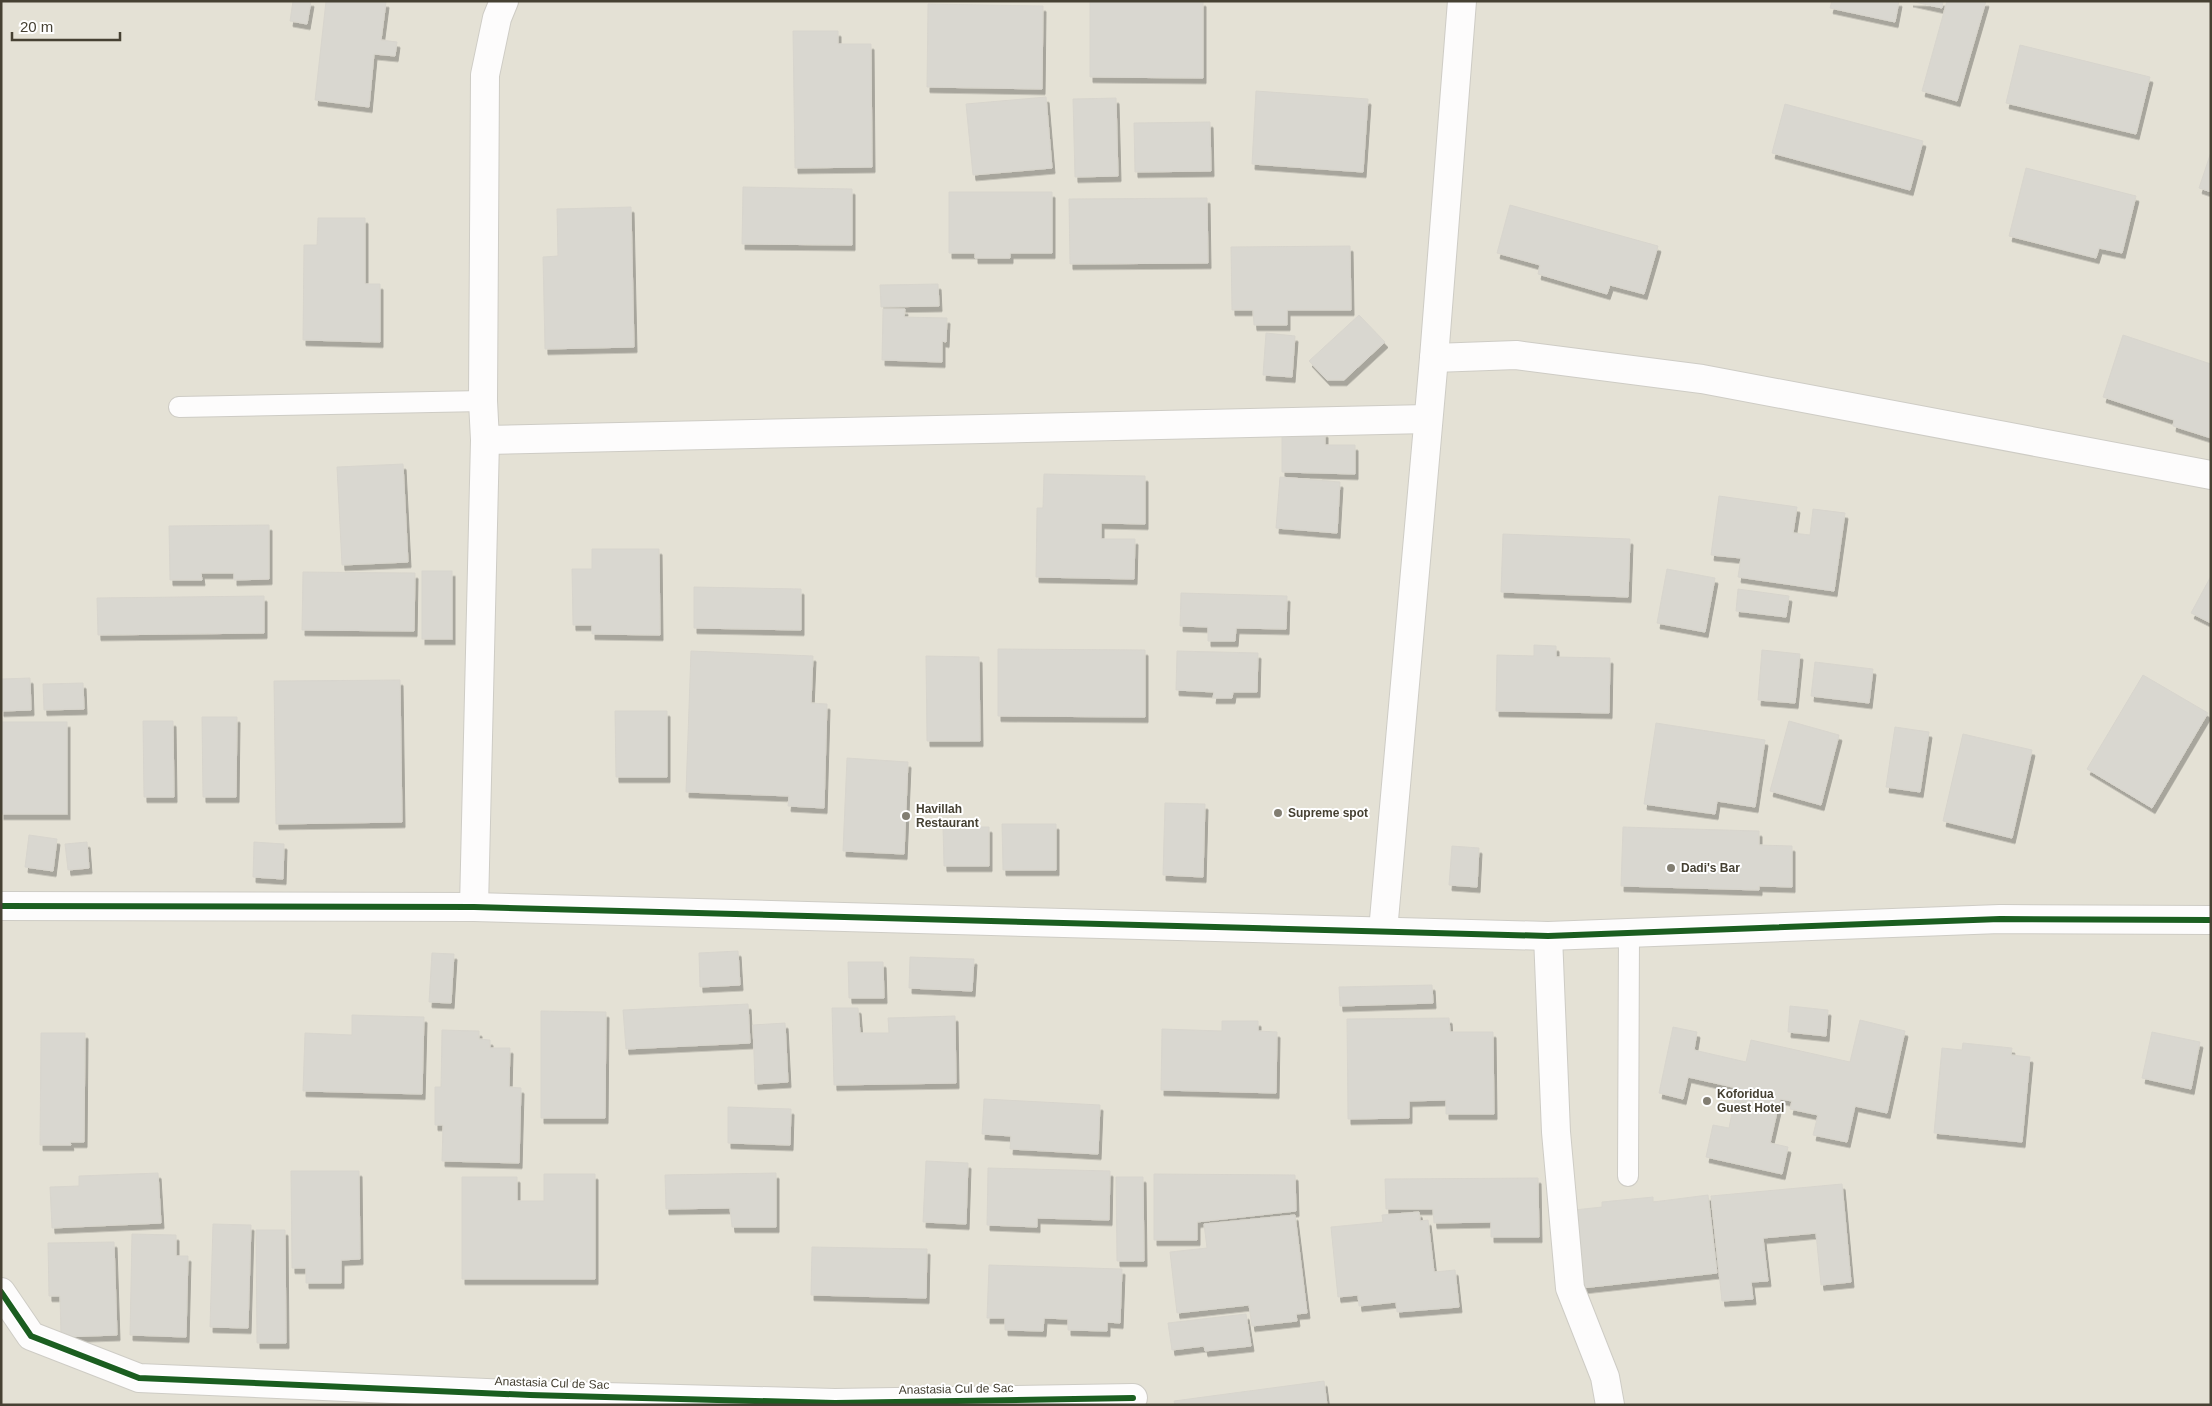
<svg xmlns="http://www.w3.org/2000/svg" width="2212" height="1406" font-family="Arial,sans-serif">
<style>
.residential{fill:#e4e1d5}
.building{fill:#d9d7d0;stroke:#d8d5cd;filter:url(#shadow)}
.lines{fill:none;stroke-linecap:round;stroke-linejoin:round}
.lane-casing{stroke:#ceccc5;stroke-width:22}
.street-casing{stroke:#ceccc5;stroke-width:30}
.lane{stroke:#fdfcfc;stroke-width:20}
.street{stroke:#fdfcfc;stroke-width:28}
.cycleway-casing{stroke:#fff;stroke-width:9}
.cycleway{stroke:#1b5e20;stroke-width:6}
.poi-dot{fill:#827e72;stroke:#fff;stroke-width:2}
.labels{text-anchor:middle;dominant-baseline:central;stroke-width:4;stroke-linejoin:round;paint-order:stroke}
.poi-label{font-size:12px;font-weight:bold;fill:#464133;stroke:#fff;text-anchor:start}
.street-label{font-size:12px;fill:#464133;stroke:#fff}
</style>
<defs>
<filter id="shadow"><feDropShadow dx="3" dy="5.5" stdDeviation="0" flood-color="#0004"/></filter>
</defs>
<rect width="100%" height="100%" fill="#f0eee8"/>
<!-- residential -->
<rect class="residential" x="1" y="1" width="2210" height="1404"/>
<!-- building -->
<g class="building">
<polygon points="293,1 311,1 307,24 290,21"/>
<polygon points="326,1 386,2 381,40 397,42 395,56 374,54 369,107 315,100"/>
<polygon points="1090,1 1203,1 1203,78 1090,77"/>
<polygon points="1832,1 1899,1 1895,22 1830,8"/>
<polygon points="1910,1 1943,1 1942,8"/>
<polygon points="1947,1 1986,1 1957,101 1922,91"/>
<polygon points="928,4 1043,6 1042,89 927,87"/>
<polygon points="793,31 838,31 838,44 871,44 872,167 795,168"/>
<polygon points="2020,45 2150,77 2136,134 2006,103"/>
<polygon points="1256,91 1368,99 1363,172 1252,164"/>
<polygon points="1046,97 1052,168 973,175 966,104"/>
<polygon points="1116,98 1118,176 1075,177 1073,99"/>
<polygon points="1785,104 1923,141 1910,190 1772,153"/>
<polygon points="1210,122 1211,171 1135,172 1134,123"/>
<polygon points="2211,152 2211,192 2199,188"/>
<polygon points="2026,168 2136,196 2122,253 2099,248 2096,258 2009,236"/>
<polygon points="743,187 852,189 852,245 742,244"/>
<polygon points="949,192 1052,192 1052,253 1010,253 1010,258 975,258 975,253 949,253"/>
<polygon points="1207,198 1208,263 1070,264 1069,199"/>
<polygon points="1510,205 1658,246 1644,294 1610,285 1607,294 1538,274 1540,265 1497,253"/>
<polygon points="631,207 634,347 545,349 543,257 558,256 557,209"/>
<polygon points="318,218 365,218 365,284 380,284 380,342 303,340 304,245 317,245"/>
<polygon points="1350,246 1351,310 1287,310 1287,325 1254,325 1253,310 1232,310 1231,247"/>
<polygon points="938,284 939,306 881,307 880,285"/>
<polygon points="883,309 905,309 904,317 947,318 946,342 942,341 942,362 882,360"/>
<polygon points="1359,315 1385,342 1344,380 1327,380 1309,361"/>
<polygon points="1266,333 1295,336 1292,377 1263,375"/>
<polygon points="2123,335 2211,364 2211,438 2173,426 2174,420 2103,397"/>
<polygon points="1282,432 1325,432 1325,445 1355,445 1355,474 1282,472"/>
<polygon points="403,464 408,562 342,565 337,467"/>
<polygon points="1044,474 1145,476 1145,524 1101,523 1101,539 1135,539 1134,579 1036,577 1037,508 1043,508"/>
<polygon points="1280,477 1340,482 1337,533 1276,528"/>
<polygon points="1719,496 1797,507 1793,533 1810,535 1813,509 1845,513 1834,591 1738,577 1741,558 1711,555"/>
<polygon points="269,525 269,579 234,580 234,573 201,573 202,580 170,580 169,526"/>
<polygon points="1503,534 1630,539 1628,597 1501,592"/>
<polygon points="592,549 659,549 660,635 592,634 592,625 573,625 572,569 592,569"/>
<polygon points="1667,569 1715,578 1705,632 1657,623"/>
<rect x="422" y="571" width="30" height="68"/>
<polygon points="303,572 415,573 414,631 302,630"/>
<polygon points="2211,576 2211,623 2191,613"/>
<polygon points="694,587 801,589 801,630 694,628"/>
<polygon points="1738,589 1789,596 1786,617 1736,611"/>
<polygon points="1181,593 1287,596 1286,629 1236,628 1235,641 1208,641 1208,627 1180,626"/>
<polygon points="264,596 264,633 98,635 97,598"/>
<polygon points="1534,645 1556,646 1556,657 1610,658 1609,713 1496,711 1497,655 1534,656"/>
<polygon points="998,649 1145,650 1145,717 998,716"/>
<polygon points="1762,650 1800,654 1795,703 1758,700"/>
<polygon points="691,651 813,656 811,703 827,704 824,808 788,806 789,796 686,792"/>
<polygon points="1177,651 1258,653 1257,692 1233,692 1232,698 1213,698 1214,692 1176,690"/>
<polygon points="926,656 979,657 980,741 927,741"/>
<polygon points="1815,662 1873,669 1869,703 1811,696"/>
<polygon points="2143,675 2208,713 2152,808 2087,769"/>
<polygon points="30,678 31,710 1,711 1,679"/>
<polygon points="400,680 402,822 276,824 274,681"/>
<polygon points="83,683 84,709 44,710 43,684"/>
<polygon points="615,711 667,711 667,777 616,777"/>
<polygon points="202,717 237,717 236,797 203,797"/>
<polygon points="143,721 173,721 174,797 144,797"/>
<polygon points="1789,721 1839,735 1821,805 1770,791"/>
<rect x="1" y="722" width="66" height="92"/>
<polygon points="1656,723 1765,740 1755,807 1717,801 1715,814 1644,804"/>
<polygon points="1895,727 1929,732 1920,792 1886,787"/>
<polygon points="1963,734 2032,750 2012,838 1943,821"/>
<polygon points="847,758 908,762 904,854 843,851"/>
<polygon points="1165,803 1205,804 1203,877 1163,875"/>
<polygon points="1002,824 1056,824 1056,870 1003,870"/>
<polygon points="943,827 989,827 989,866 944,866"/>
<polygon points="1623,827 1759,831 1759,845 1792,846 1792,887 1759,886 1759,890 1621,886"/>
<polygon points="29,835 57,839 53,871 25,867"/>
<polygon points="87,842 89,868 68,870 65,844"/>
<polygon points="254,842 284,844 283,879 253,877"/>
<polygon points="1452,846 1479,848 1477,887 1449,885"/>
<polygon points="738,951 740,985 700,987 699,953"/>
<polygon points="432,953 454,954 451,1003 429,1002"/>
<polygon points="910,957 974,959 972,991 909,988"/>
<polygon points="848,962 883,962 884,998 849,998"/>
<polygon points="1432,985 1433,1003 1340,1006 1339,987"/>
<polygon points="748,1004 750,1043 626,1049 623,1010"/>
<polygon points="1790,1006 1828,1010 1826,1036 1788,1032"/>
<polygon points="832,1008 858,1008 860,1033 889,1033 888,1018 955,1016 956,1083 834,1085"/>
<polygon points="541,1011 606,1012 605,1118 541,1118"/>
<polygon points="352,1015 424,1017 422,1094 303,1091 305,1033 352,1035"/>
<polygon points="1449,1018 1450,1032 1493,1032 1494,1114 1446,1114 1446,1100 1409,1101 1409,1118 1348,1119 1347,1019"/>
<polygon points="1860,1020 1905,1031 1887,1113 1855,1106 1847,1142 1813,1135 1818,1115 1790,1109 1792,1101 1780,1099 1770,1143 1788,1147 1782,1174 1706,1157 1713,1125 1729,1128 1737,1088 1688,1077 1683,1099 1659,1093 1673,1027 1697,1032 1694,1050 1746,1062 1751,1040 1850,1062"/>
<polygon points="1222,1021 1258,1021 1258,1031 1277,1032 1276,1093 1161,1090 1162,1029 1222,1031"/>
<polygon points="785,1023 788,1082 755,1084 753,1025"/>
<polygon points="442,1030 479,1031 479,1039 490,1040 490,1048 510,1048 509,1087 521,1088 519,1163 442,1161 443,1125 435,1125 435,1087 441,1087"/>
<polygon points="2152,1032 2200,1042 2191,1089 2142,1078"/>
<polygon points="41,1033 85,1033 84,1142 70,1142 71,1145 40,1145"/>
<polygon points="1963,1043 2012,1048 2011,1055 2030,1057 2022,1142 1934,1133 1942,1048 1962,1050"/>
<polygon points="984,1099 1100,1105 1098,1154 1010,1149 1011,1136 982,1134"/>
<polygon points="728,1107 791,1109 790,1145 728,1143"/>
<polygon points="926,1161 968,1163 966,1224 923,1222"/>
<polygon points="988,1168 1110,1171 1109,1220 1037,1218 1037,1227 987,1225"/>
<polygon points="291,1171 359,1171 360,1259 341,1260 341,1283 306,1283 306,1268 292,1268"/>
<polygon points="158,1173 161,1223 52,1228 50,1187 79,1186 79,1176"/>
<polygon points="776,1173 776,1227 732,1227 730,1208 666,1209 665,1175"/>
<polygon points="544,1174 595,1174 595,1279 462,1279 462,1177 517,1177 517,1201 544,1201"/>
<polygon points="1154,1174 1295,1175 1296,1211 1197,1222 1197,1240 1154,1240"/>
<polygon points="1116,1177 1143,1177 1144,1261 1117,1261"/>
<polygon points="1538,1178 1539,1237 1491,1237 1491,1222 1434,1223 1433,1209 1386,1209 1385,1179"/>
<polygon points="1842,1184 1851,1282 1821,1285 1816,1233 1763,1238 1768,1281 1751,1282 1753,1299 1722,1301 1711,1196"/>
<polygon points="1708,1195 1717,1273 1582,1288 1574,1210 1602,1207 1602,1202 1653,1197 1653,1202"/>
<polygon points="1419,1212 1420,1221 1428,1220 1434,1272 1455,1270 1459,1307 1397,1312 1396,1302 1359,1306 1358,1295 1338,1297 1331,1227 1383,1222 1382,1215"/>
<polygon points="1295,1215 1307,1313 1296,1314 1297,1321 1252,1326 1249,1305 1177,1313 1170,1252 1207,1248 1204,1224"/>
<polygon points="213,1224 251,1225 248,1328 210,1327"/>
<polygon points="256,1230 285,1230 286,1343 257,1343"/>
<polygon points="132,1234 176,1235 176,1256 188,1256 186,1337 130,1335"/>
<polygon points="114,1242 117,1335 61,1337 60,1296 49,1296 48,1243"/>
<polygon points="812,1247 927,1249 926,1298 811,1295"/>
<polygon points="989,1265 1122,1269 1120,1323 1107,1322 1107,1331 1068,1330 1068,1319 1044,1318 1043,1331 1005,1330 1005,1318 987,1318"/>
<polygon points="1246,1314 1251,1346 1205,1351 1204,1346 1172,1350 1168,1323"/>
<polygon points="1324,1381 1327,1405 1175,1405 1174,1401"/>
</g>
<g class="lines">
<defs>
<g id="lane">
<polyline points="179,407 483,401"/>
<polyline points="1628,1176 1629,933"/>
</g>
<g id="street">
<polyline points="1434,358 1516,355 1702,379 2211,475"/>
<polyline points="485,440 1428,419"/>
<polyline points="1,906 474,907 1548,936 2000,919 2211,920"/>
<polyline points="474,907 485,440 483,401 485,75 497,18 504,1"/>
<polyline points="1383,931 1434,358 1462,1"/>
<polyline points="1548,936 1556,1132 1570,1288 1605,1377 1610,1405"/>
<polyline points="1,1292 31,1336 139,1378 530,1395 835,1403 1133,1398"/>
</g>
</defs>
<!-- lane casing -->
<use href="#lane" class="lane-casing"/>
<!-- street casing -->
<use href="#street" class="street-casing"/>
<!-- lane -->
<use href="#lane" class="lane"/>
<!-- street -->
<use href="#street" class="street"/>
<defs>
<g id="cycleway">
<polyline points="1,906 474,907 1548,936 2000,919 2211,920"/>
<polyline points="1,1292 31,1336 139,1378 530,1395 835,1403 1133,1398"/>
</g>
</defs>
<!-- cycleway casing -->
<use href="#cycleway" class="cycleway-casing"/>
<!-- cycleway -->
<use href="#cycleway" class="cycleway"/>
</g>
<!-- markers -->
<g class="poi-dot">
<circle cx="1278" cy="813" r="5"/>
<circle cx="906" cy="816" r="5"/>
<circle cx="1671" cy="868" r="5"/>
<circle cx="1707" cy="1101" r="5"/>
</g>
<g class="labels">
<!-- poi labels -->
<g class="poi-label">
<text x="916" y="809">Havillah<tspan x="916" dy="14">Restaurant</tspan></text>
<text x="1288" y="813">Supreme spot</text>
<text x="1681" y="868">Dadi's Bar</text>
<text x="1717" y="1094">Koforidua<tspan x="1717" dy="14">Guest Hotel</tspan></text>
</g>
<!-- street labels -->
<g class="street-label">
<text transform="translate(552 1383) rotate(2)">Anastasia Cul de Sac</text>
<text transform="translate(956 1389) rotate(-1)">Anastasia Cul de Sac</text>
</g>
</g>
<!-- border -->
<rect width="2212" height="1406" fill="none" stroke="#464133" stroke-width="5"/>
<!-- scale -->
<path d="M12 32v8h108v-8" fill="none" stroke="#464133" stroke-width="2.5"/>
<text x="20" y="32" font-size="15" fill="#464133" stroke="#ffffff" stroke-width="4" paint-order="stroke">20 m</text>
</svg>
